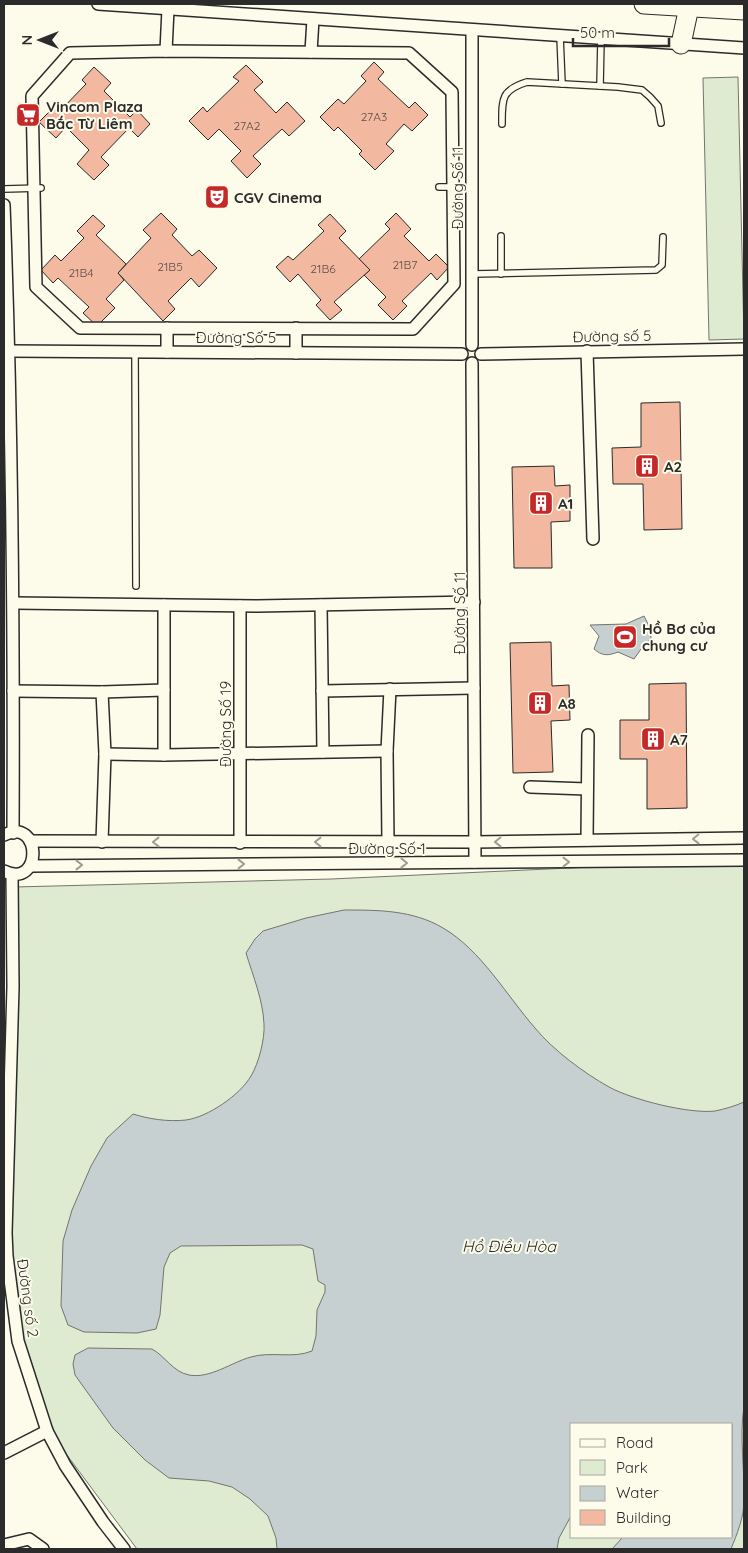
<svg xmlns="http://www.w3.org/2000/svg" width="748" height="1553" font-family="Quicksand,sans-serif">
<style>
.green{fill:#deebd1;stroke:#74746e;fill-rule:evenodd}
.water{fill:#c7d0d0;stroke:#74746e}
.building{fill:#f2b8a0;stroke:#2b2b2b}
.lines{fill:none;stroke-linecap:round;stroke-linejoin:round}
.service-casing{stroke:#2b2b2b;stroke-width:8}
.minor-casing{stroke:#2b2b2b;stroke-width:14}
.primary-casing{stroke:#2b2b2b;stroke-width:21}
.service{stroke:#fdfbea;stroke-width:5.5}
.minor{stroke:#fdfbea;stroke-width:11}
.primary{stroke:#fdfbea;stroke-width:19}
.oneway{stroke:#9e9d94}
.labels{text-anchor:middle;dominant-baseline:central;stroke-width:4;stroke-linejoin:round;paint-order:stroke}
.number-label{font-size:12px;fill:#5d4e48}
.poi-label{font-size:15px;font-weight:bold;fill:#2b2b2b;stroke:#fdfbea;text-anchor:start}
.street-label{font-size:15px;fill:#2b2b2b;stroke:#fdfbea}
.water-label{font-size:16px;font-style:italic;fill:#2b2b2b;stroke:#fdfbea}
</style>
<rect width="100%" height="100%" fill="#fdfbea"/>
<!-- green -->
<g class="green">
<polygon points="738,77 744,339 709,340 703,78"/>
<path d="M744,860V1549H137L49,1431L20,1341L8,1233L14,887L331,879ZM572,1424H732V1537H572Z"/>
</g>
<!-- water -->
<g class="water">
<path d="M644,616L650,628L651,638L641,649L634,659L618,652C608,656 602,656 594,649L599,636L590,625L626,624Z"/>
<path d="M344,910C378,910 413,910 443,928C481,950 507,996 535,1028C553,1050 584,1073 609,1087C633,1100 689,1114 715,1111C725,1109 735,1106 744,1102V1407C739,1435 745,1471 744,1501C744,1517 737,1534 731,1549H612L623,1537H732V1424H572V1514L559,1538L557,1549H277L276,1538L268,1516L250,1499L232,1487L209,1481L169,1478L145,1460L113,1428L75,1375L73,1364L75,1355L88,1348L152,1349C165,1356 173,1372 189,1375C210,1379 232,1362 251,1357C271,1351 293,1359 312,1351L316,1336L317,1310L325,1292V1285L318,1281L313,1249L302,1245L181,1246L170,1253L164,1267L160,1315L156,1329L137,1333L84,1332L68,1325L61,1306L63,1241L72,1210L91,1166L107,1138L133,1114C149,1119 168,1122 186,1120C208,1117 240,1095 251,1076C259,1063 265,1038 264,1024C263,1000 253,976 246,953L255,939L263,931L306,918Z"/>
</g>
<!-- building -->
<g class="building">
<polygon points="374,62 384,72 378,79 409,108 415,102 428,115 412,131 404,124 386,144 394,151 375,170 359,154 362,151 338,127 334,131 320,117 338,99 344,104 366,81 361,76"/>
<polygon points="246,65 263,82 254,90 276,113 287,102 305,121 289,136 282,129 253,156 261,164 247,178 231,161 241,151 219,129 208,140 189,121 203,107 207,112 239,81 233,77"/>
<polygon points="94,67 111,83 104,91 130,117 137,110 150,124 138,137 129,128 101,157 109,165 94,180 77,164 89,150 66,127 56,138 39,122 53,108 58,113 86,84 82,80"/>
<polygon points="161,213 177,229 172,235 192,256 199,250 217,268 199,287 191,278 168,301 175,309 163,321 118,273 151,238 143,230"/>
<polygon points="396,213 411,229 404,236 429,261 436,254 449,267 437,280 431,273 402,301 407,306 393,320 378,305 386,297 364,275 370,270 359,259 390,229 385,224"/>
<polygon points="330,214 346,231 339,238 370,270 334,302 342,310 330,320 316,305 321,300 298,274 290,282 276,267 288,256 293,260 324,231 318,225"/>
<polygon points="93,215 105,226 96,235 126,264 118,273 124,280 106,299 115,308 97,326 83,313 89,307 58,278 53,283 41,270 55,255 61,261 84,238 77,231"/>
<polygon points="680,402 682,529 644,530 643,484 613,484 612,448 641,447 641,403"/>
<polygon points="554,466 555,486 570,485 570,521 551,522 552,568 514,568 512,467"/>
<polygon points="551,642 552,686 569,685 570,720 551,721 553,772 513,773 510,643"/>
<polygon points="686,683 687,808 647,809 647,759 620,759 620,720 649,720 649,684"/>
</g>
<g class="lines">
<defs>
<g id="service">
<polyline points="560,36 562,84"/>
<polyline points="600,86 601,39"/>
<path d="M502,124C502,99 501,90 527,82L618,87L642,90L650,97L658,106L661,123"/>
<polyline points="439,187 472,187"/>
<polyline points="4,189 41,188"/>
<polyline points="501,236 501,274"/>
<polyline points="473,274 656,270 662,265 663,237"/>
<polyline points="135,351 136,586"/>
</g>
<g id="minor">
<polyline points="98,4 744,48"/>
<polyline points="472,30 472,345"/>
<polygon points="166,51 409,53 452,92 454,284 413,329 80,328 36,287 32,96 70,53"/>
<polyline points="166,51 168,9"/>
<polyline points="311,52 313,19"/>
<path d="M4,205C12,414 14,623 13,833"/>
<polyline points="167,328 167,352"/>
<polyline points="296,328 296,353"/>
<polyline points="9,351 462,354"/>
<polyline points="587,351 593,539"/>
<polyline points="481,354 744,349"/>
<polyline points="472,363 475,862"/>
<polyline points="14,603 257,606 474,602"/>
<polyline points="164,605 164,755"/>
<polyline points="321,605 323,752"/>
<polyline points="240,606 240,843"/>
<polyline points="13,691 102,692 105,754 102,842"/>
<polyline points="322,691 474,688"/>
<polyline points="102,692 164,690"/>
<polyline points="105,754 164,755 387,751"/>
<polyline points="530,787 587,789"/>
<path d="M4,835C42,816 43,890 4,871"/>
<polyline points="587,840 588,735"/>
<polyline points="30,841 474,842 744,838"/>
<polyline points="388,842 387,751 390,689"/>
<polyline points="30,866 744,860"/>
<polyline points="12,874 13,987 6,1233 7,1256 18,1341 47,1431 65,1465 103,1522 124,1549"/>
<polyline points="4,1453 47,1431"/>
<polyline points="4,1545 29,1539 43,1549"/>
</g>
<g id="primary">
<polyline points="644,4 744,10"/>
<polyline points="681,44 689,7"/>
</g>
</defs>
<!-- service casing -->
<use href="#service" class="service-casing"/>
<!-- minor casing -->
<use href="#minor" class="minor-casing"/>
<!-- primary casing -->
<use href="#primary" class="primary-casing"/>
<!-- service -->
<use href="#service" class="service"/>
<!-- minor -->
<use href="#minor" class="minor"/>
<!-- primary -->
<use href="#primary" class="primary"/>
</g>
<!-- one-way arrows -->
<defs><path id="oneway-chevron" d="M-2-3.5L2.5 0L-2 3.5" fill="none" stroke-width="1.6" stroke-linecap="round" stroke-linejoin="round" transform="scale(1.25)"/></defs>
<g class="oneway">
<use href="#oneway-chevron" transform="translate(696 839) rotate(179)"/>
<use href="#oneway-chevron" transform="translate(156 842) rotate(-180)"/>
<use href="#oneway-chevron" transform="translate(318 842) rotate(180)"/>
<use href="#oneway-chevron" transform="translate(498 842) rotate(179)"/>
<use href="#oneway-chevron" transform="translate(566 862)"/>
<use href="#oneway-chevron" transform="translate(404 863)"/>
<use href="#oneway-chevron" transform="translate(241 864)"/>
<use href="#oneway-chevron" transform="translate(79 865)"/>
</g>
<!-- icons -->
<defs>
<symbol id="supermarket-square" viewBox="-11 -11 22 22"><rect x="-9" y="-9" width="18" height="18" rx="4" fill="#c62828" stroke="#fdfbea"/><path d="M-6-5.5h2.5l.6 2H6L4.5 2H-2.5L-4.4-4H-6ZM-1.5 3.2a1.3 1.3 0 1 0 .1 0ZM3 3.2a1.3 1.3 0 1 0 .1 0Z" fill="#fff"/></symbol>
<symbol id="theatre-square" viewBox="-11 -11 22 22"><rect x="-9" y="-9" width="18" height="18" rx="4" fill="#c62828" stroke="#fdfbea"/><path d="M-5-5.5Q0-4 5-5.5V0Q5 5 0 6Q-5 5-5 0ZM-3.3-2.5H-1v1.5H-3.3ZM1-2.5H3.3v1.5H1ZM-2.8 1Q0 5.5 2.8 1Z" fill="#fff"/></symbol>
<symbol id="building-square" viewBox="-11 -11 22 22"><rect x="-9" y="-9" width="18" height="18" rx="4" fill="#c62828" stroke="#fdfbea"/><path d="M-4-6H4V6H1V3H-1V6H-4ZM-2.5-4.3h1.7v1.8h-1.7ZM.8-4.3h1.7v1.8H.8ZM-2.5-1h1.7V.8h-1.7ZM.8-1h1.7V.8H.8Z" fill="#fff"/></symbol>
<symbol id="stadium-square" viewBox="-11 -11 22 22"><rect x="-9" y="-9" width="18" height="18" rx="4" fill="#c62828" stroke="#fdfbea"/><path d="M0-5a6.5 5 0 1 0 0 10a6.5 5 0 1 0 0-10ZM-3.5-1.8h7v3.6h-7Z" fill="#fff"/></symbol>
</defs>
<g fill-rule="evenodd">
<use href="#supermarket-square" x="14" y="101" width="28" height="28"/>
<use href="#theatre-square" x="203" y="183" width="28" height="28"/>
<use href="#building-square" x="633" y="452" width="28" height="28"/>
<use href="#building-square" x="527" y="489" width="28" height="28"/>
<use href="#stadium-square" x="611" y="623" width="28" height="28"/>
<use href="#building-square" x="526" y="689" width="28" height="28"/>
<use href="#building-square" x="639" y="725" width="28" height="28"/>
</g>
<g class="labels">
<!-- number labels -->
<g class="number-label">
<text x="374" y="116">27A3</text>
<text x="247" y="125">27A2</text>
<text x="405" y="264">21B7</text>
<text x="170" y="266">21B5</text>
<text x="323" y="268">21B6</text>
<text x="81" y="272">21B4</text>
</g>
<!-- poi labels -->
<g class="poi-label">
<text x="46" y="106">Vincom Plaza<tspan x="46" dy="17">Bắc Từ Liêm</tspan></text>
<text x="234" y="197">CGV Cinema</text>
<text x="664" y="466">A2</text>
<text x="558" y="503">A1</text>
<text x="642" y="628">Hồ Bơ của<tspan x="642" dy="17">chung cư</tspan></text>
<text x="558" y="703">A8</text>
<text x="670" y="739">A7</text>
</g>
<!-- street labels -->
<g class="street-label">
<text transform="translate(457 188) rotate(-90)">Đường Số 11</text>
<text transform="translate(612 336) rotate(-1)">Đường số 5</text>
<text x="236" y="337">Đường Số 5</text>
<text transform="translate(459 613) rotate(-90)">Đường Số 11</text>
<text transform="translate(225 724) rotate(-90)">Đường Số 19</text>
<text x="387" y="848">Đường Số 1</text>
<text transform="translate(28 1298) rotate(82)">Đường số 2</text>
</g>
<!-- water labels -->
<g class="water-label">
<text x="509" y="1246">Hồ Điều Hòa</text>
</g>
</g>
<!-- border -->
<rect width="748" height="1553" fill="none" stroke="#2b2b2b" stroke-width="10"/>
<!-- legend -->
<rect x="570" y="1423" width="162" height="115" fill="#fdfbea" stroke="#a9a89e"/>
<rect x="580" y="1439" width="25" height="8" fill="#fdfbea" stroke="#a9a89e"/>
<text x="616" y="1448" font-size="15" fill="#2b2b2b">Road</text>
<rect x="580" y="1460" width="25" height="15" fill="#deebd1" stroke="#a9a89e"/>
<text x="616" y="1473" font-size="15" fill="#2b2b2b">Park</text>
<rect x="580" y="1486" width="25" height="15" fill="#c7d0d0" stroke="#a9a89e"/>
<text x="616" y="1498" font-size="15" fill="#2b2b2b">Water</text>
<rect x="580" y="1510" width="25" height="15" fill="#f2b8a0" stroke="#a9a89e"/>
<text x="616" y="1523" font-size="15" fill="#2b2b2b">Building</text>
<!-- north arrow -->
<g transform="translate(40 40) rotate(270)" stroke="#fdfbea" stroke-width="4" paint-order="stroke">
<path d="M0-4L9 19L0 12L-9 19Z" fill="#2b2b2b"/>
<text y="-8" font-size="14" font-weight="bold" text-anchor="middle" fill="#2b2b2b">N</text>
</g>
<!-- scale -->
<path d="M573 38v8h96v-8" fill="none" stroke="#2b2b2b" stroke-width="2.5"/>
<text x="580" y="38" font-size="15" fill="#2b2b2b" stroke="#fdfbea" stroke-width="4" paint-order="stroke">50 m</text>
</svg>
